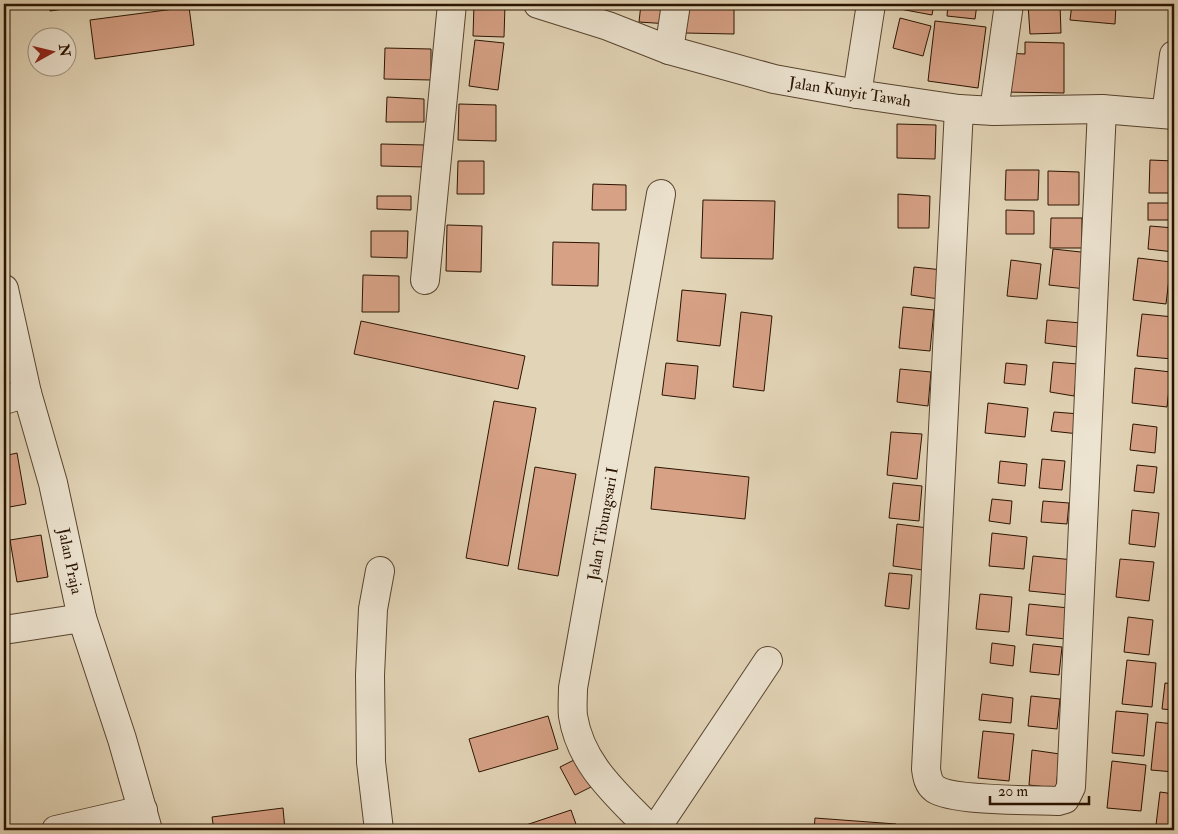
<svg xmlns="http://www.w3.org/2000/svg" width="1178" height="834" font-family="'IM FELL Double Pica',serif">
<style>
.building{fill:#d7a186;stroke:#2a1401}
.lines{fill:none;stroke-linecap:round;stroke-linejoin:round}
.minor-casing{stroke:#58442e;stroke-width:30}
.minor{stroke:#ece3d0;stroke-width:28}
.labels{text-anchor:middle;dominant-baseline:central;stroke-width:4;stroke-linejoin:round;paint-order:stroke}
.street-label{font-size:16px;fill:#2a1401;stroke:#ece3d0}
</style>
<rect width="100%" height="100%" fill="#e2d4b6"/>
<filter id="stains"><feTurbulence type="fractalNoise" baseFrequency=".004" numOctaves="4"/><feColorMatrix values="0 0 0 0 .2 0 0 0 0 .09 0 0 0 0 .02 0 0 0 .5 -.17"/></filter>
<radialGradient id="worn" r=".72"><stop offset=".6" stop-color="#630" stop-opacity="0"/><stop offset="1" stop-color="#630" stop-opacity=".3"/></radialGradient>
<!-- building -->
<g class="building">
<polygon points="49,4 97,4 50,11"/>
<polygon points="474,4 505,5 504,37 473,36"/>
<polygon points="641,4 670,4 669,24 639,22"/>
<polygon points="901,4 934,4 932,15 900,9"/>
<polygon points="948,4 977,4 975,19 947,16"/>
<polygon points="1028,4 1060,4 1061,33 1030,34"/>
<polygon points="1072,4 1116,4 1115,24 1070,20"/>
<polygon points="189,7 194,45 95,59 90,20"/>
<polygon points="685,7 734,8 734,34 685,33"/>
<polygon points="900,18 931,26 923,56 893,48"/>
<polygon points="935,21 986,27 978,88 928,81"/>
<polygon points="475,40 504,43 498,90 469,86"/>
<polygon points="1025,42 1064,43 1064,93 1003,92 1003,53 1025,54"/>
<polygon points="385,48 431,49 431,80 384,79"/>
<polygon points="387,97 424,99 424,122 386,122"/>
<polygon points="459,104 496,105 496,141 458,140"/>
<polygon points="897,124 936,125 935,159 897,158"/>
<polygon points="381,144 426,145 426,167 381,166"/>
<polygon points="1150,160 1174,161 1174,193 1149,193"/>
<polygon points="458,161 484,161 484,194 457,194"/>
<polygon points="1006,170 1039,170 1038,200 1005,200"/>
<polygon points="1048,171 1079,172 1079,205 1048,205"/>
<polygon points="593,184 626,185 626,210 592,210"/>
<polygon points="898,194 930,196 929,228 898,228"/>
<polygon points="377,196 411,196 411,210 377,209"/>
<polygon points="703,200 775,201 773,259 701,258"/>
<rect x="1148" y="203" width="26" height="17"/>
<polygon points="1006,210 1034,211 1034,234 1006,234"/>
<polygon points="1051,218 1082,218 1082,248 1050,248"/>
<polygon points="447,225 482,226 481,272 446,271"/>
<polygon points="1150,226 1174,228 1174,252 1148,249"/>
<polygon points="371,231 408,231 407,258 371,257"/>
<polygon points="553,242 599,243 598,286 552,285"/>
<polygon points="1053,249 1090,253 1086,289 1049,285"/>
<polygon points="1138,258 1171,262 1166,304 1133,300"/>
<polygon points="1011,260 1041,264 1037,299 1007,296"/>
<polygon points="914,267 943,270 939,299 911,295"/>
<polygon points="363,275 399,276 399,312 362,312"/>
<polygon points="682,290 726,294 720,346 677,341"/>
<polygon points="903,307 934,310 930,351 899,348"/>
<polygon points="741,312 772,316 764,391 733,387"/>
<polygon points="1142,314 1174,317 1173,359 1137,356"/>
<polygon points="1047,320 1081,323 1078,347 1045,343"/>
<polygon points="361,321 525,356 518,389 354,354"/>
<polygon points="1053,362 1078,364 1074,396 1050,392"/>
<polygon points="666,363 698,366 695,399 662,395"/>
<polygon points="1006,363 1027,365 1025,385 1004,383"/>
<polygon points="1135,368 1171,372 1167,407 1132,403"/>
<polygon points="900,369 931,372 928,406 897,402"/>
<polygon points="494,401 536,408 508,566 466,558"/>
<polygon points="988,403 1028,408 1025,437 985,433"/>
<polygon points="1054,412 1080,414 1079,434 1051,431"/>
<polygon points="1133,424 1157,427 1155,453 1130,450"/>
<polygon points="891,432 922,434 917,479 887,475"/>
<polygon points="17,453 26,504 4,508 4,456"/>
<polygon points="1042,459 1065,461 1062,490 1039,488"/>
<polygon points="1000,461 1027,464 1025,486 998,483"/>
<polygon points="1137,465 1157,467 1154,493 1134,491"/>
<polygon points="535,467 576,474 558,576 518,569"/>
<polygon points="655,467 749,477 745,519 651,509"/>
<polygon points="893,483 922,486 919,521 889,518"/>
<polygon points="992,499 1012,501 1010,524 989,521"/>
<polygon points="1043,501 1069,503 1067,524 1041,522"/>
<polygon points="1132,510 1159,513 1155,547 1129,544"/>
<polygon points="897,524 928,528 923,570 893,566"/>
<polygon points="992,533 1027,537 1024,569 989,566"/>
<polygon points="41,535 48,577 17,582 10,540"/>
<polygon points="1033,556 1074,560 1070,595 1029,591"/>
<polygon points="1120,559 1154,562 1149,601 1116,597"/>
<polygon points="889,573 912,575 909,609 885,606"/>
<polygon points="980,594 1012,597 1009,632 976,629"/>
<polygon points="1029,604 1069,608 1066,639 1026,635"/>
<polygon points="1128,617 1153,620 1149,655 1124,652"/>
<polygon points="1173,630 1174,630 1174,661 1169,660"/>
<polygon points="992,643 1015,646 1013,666 990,663"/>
<polygon points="1033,644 1062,647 1059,675 1030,672"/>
<polygon points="1127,660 1156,663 1152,707 1122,704"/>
<polygon points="1165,683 1174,684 1174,710 1162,709"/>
<polygon points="982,694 1013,698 1011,723 979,720"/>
<polygon points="1031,696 1060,699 1057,729 1028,726"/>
<polygon points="1116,711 1148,714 1144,756 1112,753"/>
<polygon points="548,716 558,749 479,772 469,739"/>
<polygon points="1156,722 1174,724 1174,772 1151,770"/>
<polygon points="983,731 1014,734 1009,781 978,778"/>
<polygon points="1032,750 1060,754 1056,788 1029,785"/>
<polygon points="576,759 591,787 575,795 560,767"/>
<polygon points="1112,761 1146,765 1141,811 1107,808"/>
<polygon points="1160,792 1174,794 1174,827 1156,825"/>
<polygon points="283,808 285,830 214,830 212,817"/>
<polygon points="571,810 578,830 511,830"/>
<polygon points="815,818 896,824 896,830 814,830"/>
</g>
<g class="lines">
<defs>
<g id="minor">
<polyline points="538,4 608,26 669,50 774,79 857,94 959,109 994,111 1102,109 1174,115"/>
<polyline points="669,50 676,4"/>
<polyline points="857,94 871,4"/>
<path d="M959,109L926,769C927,776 928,784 935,789C952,801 1034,800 1058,801L1065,799L1071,787L1102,109"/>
<polyline points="994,111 1009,4"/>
<polyline points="1166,114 1174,55"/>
<polyline points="425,280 452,4"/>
<polyline points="4,289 27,393 53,483 82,618 122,739 148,830"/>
<polyline points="4,400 27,393"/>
<polyline points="4,630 82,618"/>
<polyline points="56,830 143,810"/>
<polyline points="379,830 371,762 370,675 373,609 380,571"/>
<path d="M651,830C618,795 581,766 573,716C572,707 573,697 573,688L661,194"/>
<polyline points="655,830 768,661"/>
</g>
</defs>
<!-- minor casing -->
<use href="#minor" class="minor-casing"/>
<!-- minor -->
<use href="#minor" class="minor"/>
</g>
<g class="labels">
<!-- street labels -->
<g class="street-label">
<text transform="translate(850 92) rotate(9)">Jalan Kunyit Tawah</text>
<text transform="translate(603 524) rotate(-80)">Jalan Tibungsari I</text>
<text transform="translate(70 561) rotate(78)">Jalan Praja</text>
</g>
</g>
<!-- margin -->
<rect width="1178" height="834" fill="none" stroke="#e2d4b6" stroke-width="20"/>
<rect x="5" y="5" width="1168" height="824" fill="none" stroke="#2a1401" stroke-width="2.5"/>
<rect x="10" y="10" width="1158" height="814" fill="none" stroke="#2a1401"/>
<!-- north arrow -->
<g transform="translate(52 52) rotate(82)"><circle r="24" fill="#ece3d0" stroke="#9e907d"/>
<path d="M0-4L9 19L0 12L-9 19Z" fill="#8f2418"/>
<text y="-8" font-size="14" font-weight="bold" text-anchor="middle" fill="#2a1401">N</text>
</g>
<!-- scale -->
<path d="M990 796v8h99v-8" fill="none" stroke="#2a1401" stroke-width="2.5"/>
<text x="998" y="796" font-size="15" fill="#2a1401" stroke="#ece3d0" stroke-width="4" paint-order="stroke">20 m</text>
<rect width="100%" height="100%" filter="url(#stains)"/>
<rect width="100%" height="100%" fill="url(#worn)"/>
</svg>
